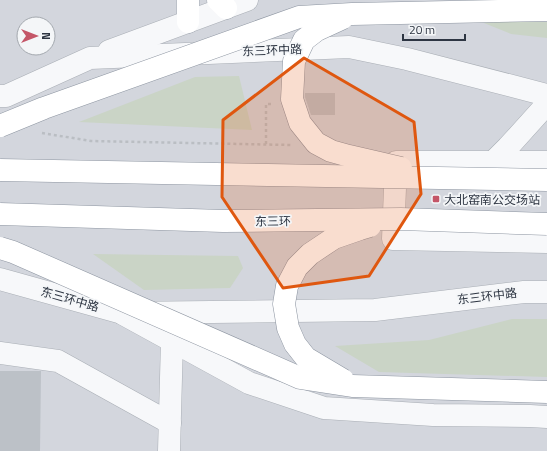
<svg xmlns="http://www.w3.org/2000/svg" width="547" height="451" font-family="'Titillium Web','Noto Sans SC',sans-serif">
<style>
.built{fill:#d3d6dd;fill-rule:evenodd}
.green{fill:#cad4c6}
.building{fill:#bcc1c7}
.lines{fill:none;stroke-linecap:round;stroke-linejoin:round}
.minor-casing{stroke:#a9aeb5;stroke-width:23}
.major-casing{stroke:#a5acb6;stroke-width:23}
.path{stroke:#babec3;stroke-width:2.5;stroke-dasharray:3 3;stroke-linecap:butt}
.minor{stroke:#f7f8fa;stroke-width:22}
.major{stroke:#fff;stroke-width:22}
.highway-bridge-casing{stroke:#8d95a1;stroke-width:23;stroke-linecap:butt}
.highway-bridge{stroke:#fff;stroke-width:22}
.marked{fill:#df570f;fill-opacity:0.2;stroke:#df570f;stroke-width:3;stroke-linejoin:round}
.poi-dot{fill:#c45668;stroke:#f4f6f8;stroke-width:1.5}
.labels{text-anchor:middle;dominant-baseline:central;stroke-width:3.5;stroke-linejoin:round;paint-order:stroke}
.street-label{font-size:12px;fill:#2d3542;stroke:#f4f6f8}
.poi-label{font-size:12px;fill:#2d3542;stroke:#f4f6f8;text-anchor:start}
</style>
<rect width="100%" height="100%" fill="#e4e7eb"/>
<!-- built -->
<path class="built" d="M0,0H547V451H0ZM24,24H48V48H24Z"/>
<!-- green -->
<g class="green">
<polygon points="479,21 547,22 547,38 511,34"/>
<polygon points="239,76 252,130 79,122 195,77"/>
<polygon points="93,254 238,256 243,268 230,288 144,290"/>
<polygon points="512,319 547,319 547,377 379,372 335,346 429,340"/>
</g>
<!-- building -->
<g class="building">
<polygon points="305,93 335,93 335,115 311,115 305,97"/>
<polygon points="0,371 41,371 40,451 0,451"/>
</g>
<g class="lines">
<defs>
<g id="minor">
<polyline points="109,51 247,0"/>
<polyline points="0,96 6,96 90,58 349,47 407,59 547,95"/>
<polyline points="493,162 508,147 547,104"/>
<polyline points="547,162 396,162 393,239 547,242"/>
<polyline points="0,279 122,313 375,310 524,292 547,292"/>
<polyline points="123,314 249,383 324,408 433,415 530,416 547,417"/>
<polyline points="0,353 58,361 170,423"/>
<polyline points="169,451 172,341"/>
</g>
<g id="major">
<polyline points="188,0 188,22"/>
<polyline points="218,0 226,8"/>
</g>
</defs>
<!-- minor casing -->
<use href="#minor" class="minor-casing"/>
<!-- major casing -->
<use href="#major" class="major-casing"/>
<!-- path -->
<g class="path">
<polyline points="42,133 91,141 291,145"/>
<polyline points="266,144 266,104 271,104"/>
</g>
<!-- minor -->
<use href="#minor" class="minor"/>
<!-- major -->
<use href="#major" class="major"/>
<defs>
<g id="highway-bridge">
<polyline points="343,18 317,30 304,40 294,61 292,99 300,123 316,143 331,151 349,156 401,168"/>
<polyline points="0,126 44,108 299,17 352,14 547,10"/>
<polyline points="0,170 547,180"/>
<polyline points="0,214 223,221 401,219 547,224"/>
<polyline points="0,248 13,252 300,378 352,386 547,392"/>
<polyline points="343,380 306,358 295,344 288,328 284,304 287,286 297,267 310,254 334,238 360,229 370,226"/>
</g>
</defs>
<!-- highway-bridge casing -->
<use href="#highway-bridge" class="highway-bridge-casing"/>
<!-- highway-bridge -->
<use href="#highway-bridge" class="highway-bridge"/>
</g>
<!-- marked area -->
<path class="marked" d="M304,58L414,122L421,194L369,276L283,288L222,197L223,120Z"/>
<!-- markers -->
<rect class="poi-dot" x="432" y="195" width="8" height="8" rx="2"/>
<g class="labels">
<!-- street labels -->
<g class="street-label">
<text transform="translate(272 50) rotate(-2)">东三环中路</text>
<text transform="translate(273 221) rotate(-1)">东三环</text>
<text transform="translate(487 296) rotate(-7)">东三环中路</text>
<text transform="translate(70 299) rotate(16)">东三环中路</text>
</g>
<!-- poi labels -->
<g class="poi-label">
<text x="444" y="199">大北窑南公交场站</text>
</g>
</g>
<!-- north arrow -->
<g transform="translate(36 36) rotate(90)"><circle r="19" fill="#f4f6f8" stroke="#a4a9af"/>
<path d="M0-3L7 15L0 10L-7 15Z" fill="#c45668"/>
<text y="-6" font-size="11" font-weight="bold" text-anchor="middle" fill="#2d3542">N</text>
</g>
<!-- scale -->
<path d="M403 34v6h62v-6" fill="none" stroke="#2d3542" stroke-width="2"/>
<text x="409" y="34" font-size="12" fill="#2d3542" stroke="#f4f6f8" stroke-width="3" paint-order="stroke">20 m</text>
</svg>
